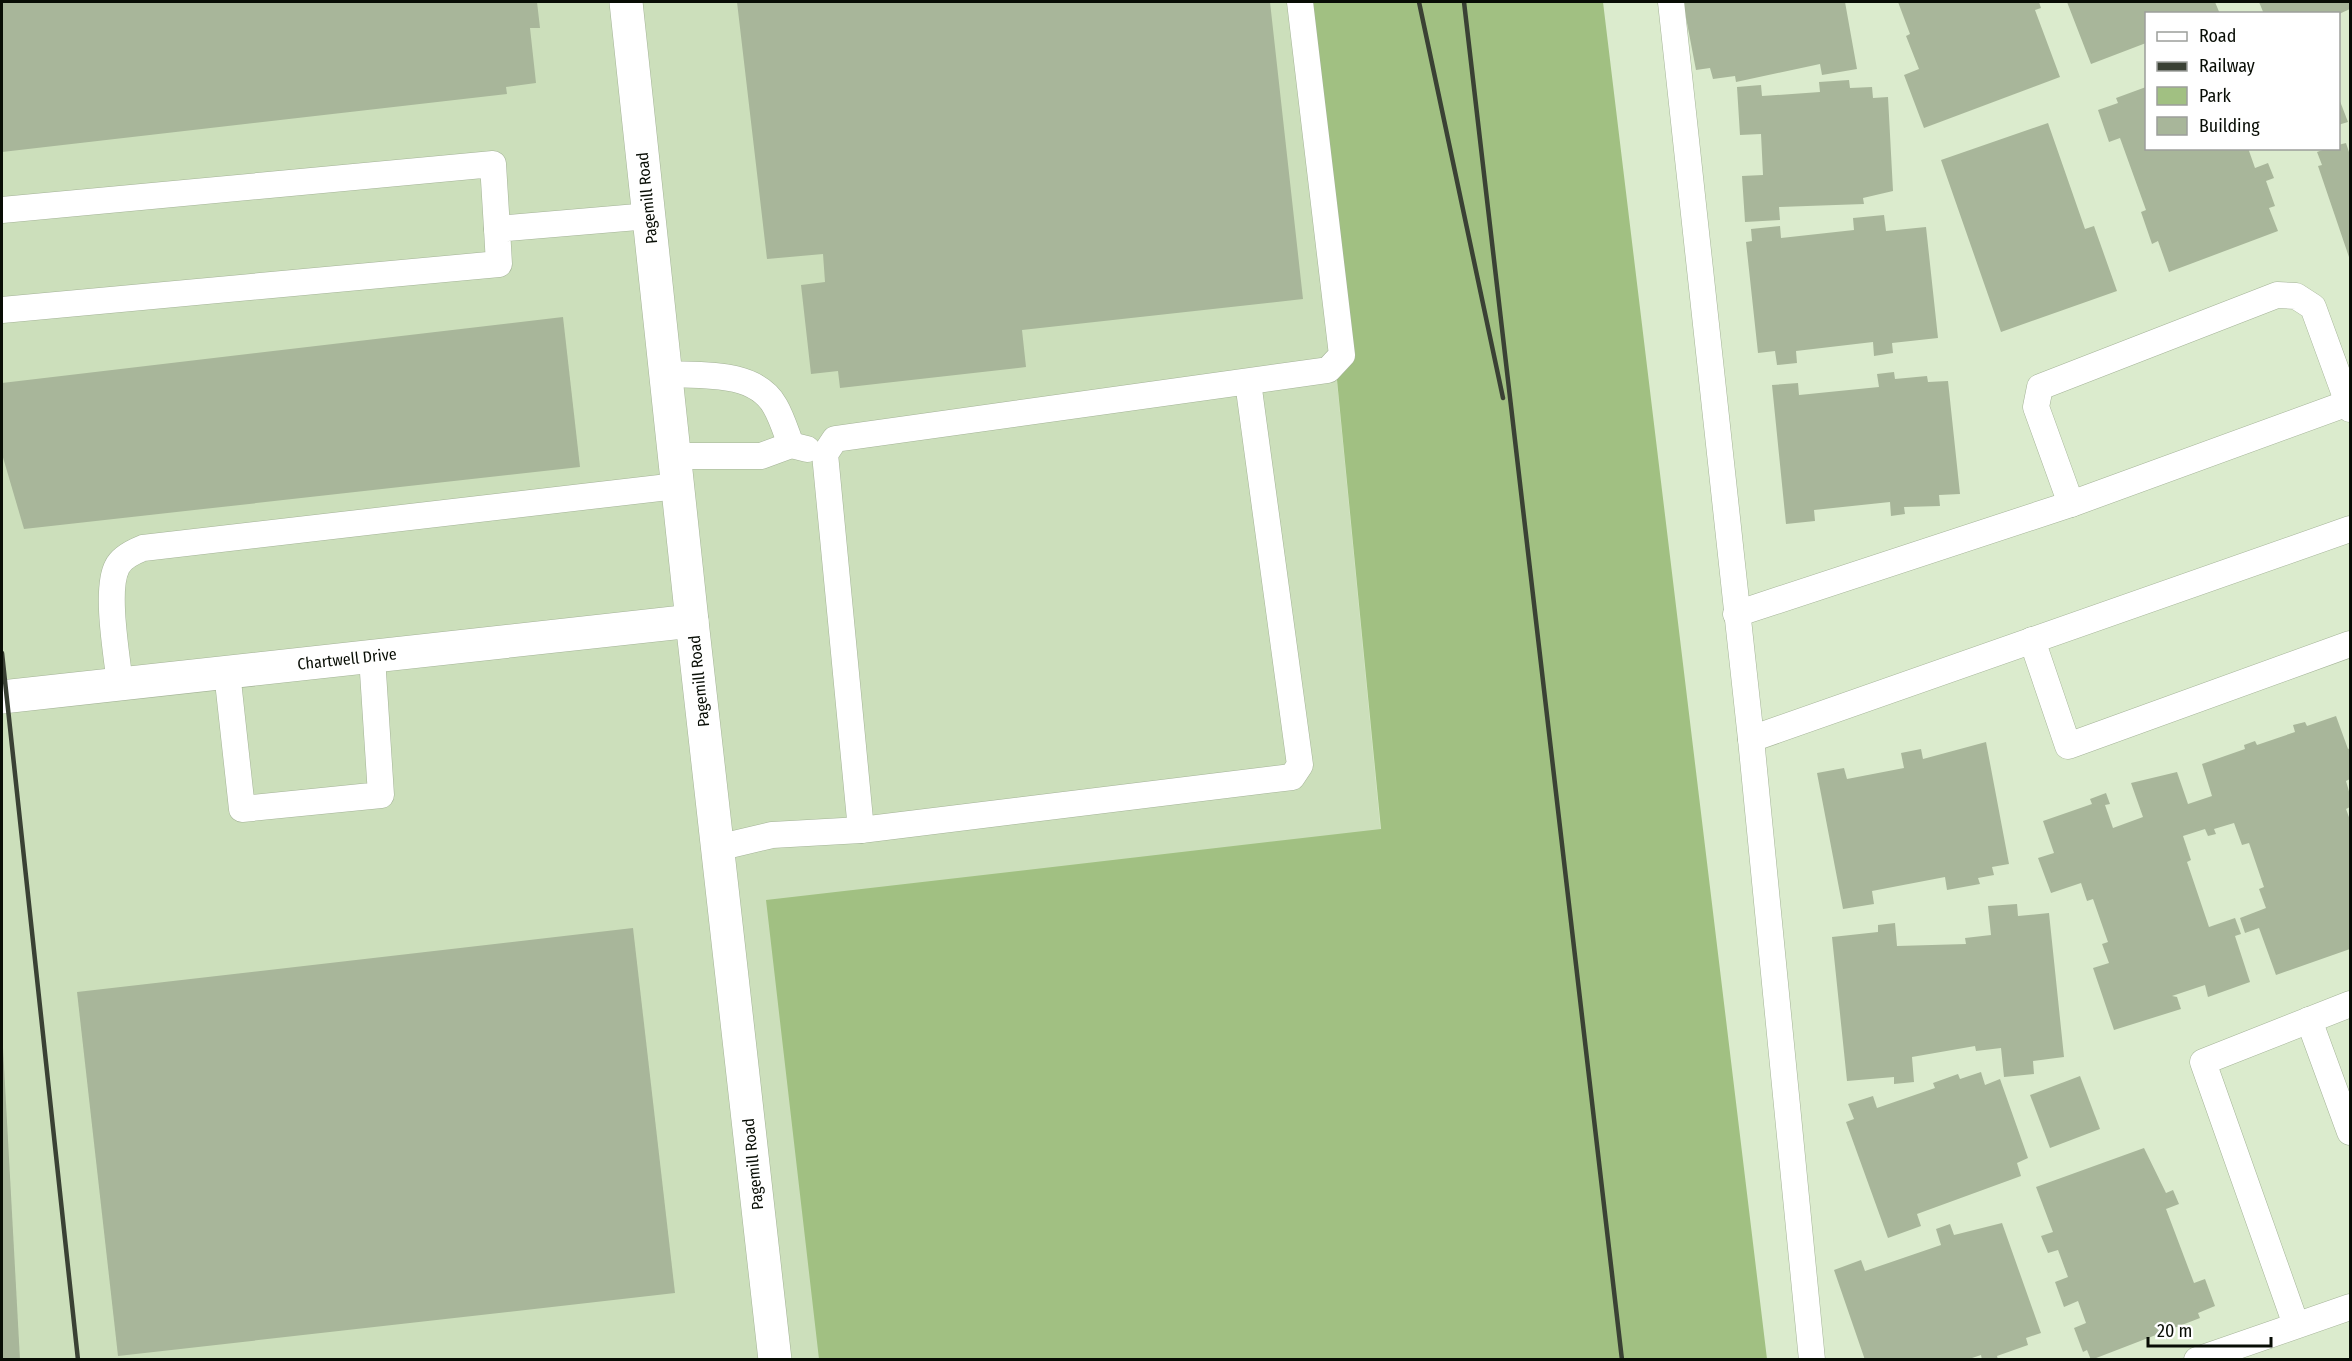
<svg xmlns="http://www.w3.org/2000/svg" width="2352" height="1361" font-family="'Fira Sans Condensed',sans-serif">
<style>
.built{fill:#ccdfbb}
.green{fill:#a1c082}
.building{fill:#a8b69a}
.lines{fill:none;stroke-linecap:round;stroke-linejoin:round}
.lane-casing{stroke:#a4b397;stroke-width:27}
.street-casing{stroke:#a4b397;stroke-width:34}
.lane{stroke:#fff;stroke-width:26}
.street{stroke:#fff;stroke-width:33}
.rail{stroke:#3a4134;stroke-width:4.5}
.labels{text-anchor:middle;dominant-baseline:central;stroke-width:4.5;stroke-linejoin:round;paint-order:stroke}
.street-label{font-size:16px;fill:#080d05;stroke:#fff}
</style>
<rect width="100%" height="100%" fill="#dbebcd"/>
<!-- built -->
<polygon class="built" points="2,2 1300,2 1432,1359 2,1360"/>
<!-- green -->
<polygon class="green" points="1300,2 1603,2 1767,1359 819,1359 766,900 1381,829"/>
<!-- building -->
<g class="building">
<polygon points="2,2 537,2 540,28 530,28 536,83 506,87 507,94 2,152"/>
<polygon points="737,2 1270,2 1303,299 1022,330 1026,367 840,388 838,371 811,374 801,285 825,282 823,254 767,259"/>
<polygon points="1683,2 1845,2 1857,69 1822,75 1820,64 1736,82 1735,76 1713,79 1710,68 1696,70"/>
<polygon points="1898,2 2039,2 2041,8 2035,10 2060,77 1924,128 1904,75 1919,69 1906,36 1910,34"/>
<polygon points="2067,2 2215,2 2220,14 2146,14 2146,43 2091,64"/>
<polygon points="2259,2 2350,2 2350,9 2339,14 2264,14"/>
<polygon points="1849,80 1850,88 1872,87 1873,98 1888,97 1893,191 1863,198 1864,204 1779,207 1780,220 1745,222 1742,176 1763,175 1761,134 1740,135 1737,87 1761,85 1762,96 1820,92 1819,82"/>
<polygon points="2146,87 2146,148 2248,148 2255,168 2268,163 2274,178 2266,181 2275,206 2269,208 2278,231 2169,272 2158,241 2152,244 2141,212 2146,210 2120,138 2109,142 2098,110 2118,103 2116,98"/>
<polygon points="2338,96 2348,122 2338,125"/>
<polygon points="2048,123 2085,229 2094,226 2117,291 2001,332 1941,160"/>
<polygon points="2346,143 2350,155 2350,260 2318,166 2322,165 2317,152 2328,148 2338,148 2338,145"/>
<polygon points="1884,215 1886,231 1926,227 1938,338 1892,343 1893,353 1874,356 1873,342 1796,351 1797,363 1777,365 1775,351 1758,353 1746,242 1752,241 1751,229 1780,226 1781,238 1854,230 1853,218"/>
<polygon points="563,317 580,467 24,529 2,454 2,383"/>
<polygon points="1894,372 1895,379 1927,376 1928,382 1948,381 1960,494 1939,495 1940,506 1904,507 1905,514 1891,516 1890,502 1814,510 1815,521 1786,524 1772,385 1798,383 1799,395 1879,387 1877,374"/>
<polygon points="2336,716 2348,749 2350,748 2350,779 2346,781 2350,795 2350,807 2346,809 2350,820 2350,949 2276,975 2259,928 2245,933 2240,918 2266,908 2259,889 2264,887 2249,843 2242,845 2234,823 2214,829 2216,834 2208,836 2205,829 2183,836 2191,860 2187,862 2209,927 2235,918 2241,934 2235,936 2250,982 2208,997 2205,985 2172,996 2177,997 2181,1009 2114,1030 2093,968 2109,963 2102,944 2108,942 2093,899 2087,901 2081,883 2051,893 2038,858 2054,853 2043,821 2092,804 2090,799 2106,793 2110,804 2105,805 2113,828 2143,817 2131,783 2177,772 2188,804 2212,796 2202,764 2245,749 2244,745 2255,741 2257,745 2295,732 2293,725 2305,722 2307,726"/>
<polygon points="1986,742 2009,864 1992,867 1994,875 1978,878 1980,884 1947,890 1945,877 1872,891 1874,904 1843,909 1817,773 1844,768 1847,779 1904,768 1901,753 1921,749 1923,759"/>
<polygon points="2017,904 2018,916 2049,913 2064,1057 2033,1061 2034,1074 2004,1077 2001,1048 1976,1051 1975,1046 1912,1057 1914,1082 1894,1084 1894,1077 1847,1081 1832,937 1878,932 1878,925 1895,923 1897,946 1966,944 1965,938 1991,935 1988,906"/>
<polygon points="633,928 675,1293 118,1356 77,992"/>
<polygon points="2,1048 3,1048 20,1360 2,1360"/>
<polygon points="1981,1072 1985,1085 2000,1079 2028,1158 2017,1163 2021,1176 1917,1214 1921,1226 1888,1238 1846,1122 1854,1119 1848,1104 1873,1096 1877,1108 1935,1088 1933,1083 1958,1074 1960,1079"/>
<polygon points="2080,1076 2100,1129 2050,1148 2030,1095"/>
<polygon points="2144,1148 2166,1193 2173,1190 2179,1204 2166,1209 2194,1283 2205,1279 2215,1306 2198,1313 2200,1318 2091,1360 2087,1350 2083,1352 2074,1328 2086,1323 2078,1301 2064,1307 2055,1282 2068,1277 2058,1250 2048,1253 2041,1236 2053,1232 2036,1187"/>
<polygon points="2002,1223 2041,1333 2026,1338 2028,1345 1997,1356 1998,1360 1982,1360 1981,1355 1966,1360 1865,1360 1834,1270 1861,1260 1865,1271 1941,1245 1936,1229 1950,1224 1954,1235"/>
</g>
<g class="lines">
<defs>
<g id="lane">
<polyline points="1671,2 1751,739 1812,1360"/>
<polyline points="2,210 493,164 497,229"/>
<polyline points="2,310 499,264 497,229 649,216"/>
<path d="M665,374C700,376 755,370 775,406C782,418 786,432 791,445"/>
<polyline points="674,456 761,456 791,445 807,449"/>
<polyline points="2071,504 2036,407 2040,387 2277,295 2296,296 2313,307 2348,403"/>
<polyline points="1736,614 2071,504 2348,403 2350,409"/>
<polyline points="2032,640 2068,746 2350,644"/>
<polyline points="227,672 242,809 381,795 372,657"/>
<path d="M120,684C117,657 105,590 117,567C121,558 133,552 143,548L677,486"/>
<polyline points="1751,739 2350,529"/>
<polyline points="861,830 825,454 835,439 1328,370 1342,355 1300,2"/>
<polyline points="717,848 772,835 861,830 1292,777 1300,765 1248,382"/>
<polyline points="2309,1020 2350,1132"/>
<polyline points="2296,1325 2203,1062 2350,1004"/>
<polyline points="2197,1360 2350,1307"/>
</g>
<g id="street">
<polyline points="626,2 692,621 775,1360"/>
<polyline points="2,697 692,621"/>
</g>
</defs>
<!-- lane casing -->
<use href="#lane" class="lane-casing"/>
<!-- street casing -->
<use href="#street" class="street-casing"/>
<!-- lane -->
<use href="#lane" class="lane"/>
<!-- street -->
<use href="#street" class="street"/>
<!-- rail -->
<g class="rail">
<polyline points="1419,2 1503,398"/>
<polyline points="1464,2 1622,1360"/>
<polyline points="2,653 78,1360"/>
</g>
</g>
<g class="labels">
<!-- street labels -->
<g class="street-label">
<text transform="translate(647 198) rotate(-96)">Pagemill Road</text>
<text transform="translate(347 659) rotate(-6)">Chartwell Drive</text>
<text transform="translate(699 681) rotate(-96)">Pagemill Road</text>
<text transform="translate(753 1164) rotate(-96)">Pagemill Road</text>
</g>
</g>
<!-- border -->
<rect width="2352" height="1361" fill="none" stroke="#080d05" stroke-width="6"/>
<!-- legend -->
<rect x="2145" y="12" width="195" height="138" fill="#ffffff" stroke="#9c9e9b" stroke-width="1.5"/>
<rect x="2157" y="32" width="30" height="9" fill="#ffffff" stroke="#9c9e9b" stroke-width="1.5"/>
<text x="2199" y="42" font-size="18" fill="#080d05">Road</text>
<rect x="2157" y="62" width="30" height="9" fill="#3a4134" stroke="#9c9e9b" stroke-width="1.5"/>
<text x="2199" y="72" font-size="18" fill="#080d05">Railway</text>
<rect x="2157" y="87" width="30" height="18" fill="#a1c082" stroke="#9c9e9b" stroke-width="1.5"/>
<text x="2199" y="102" font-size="18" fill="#080d05">Park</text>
<rect x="2157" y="117" width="30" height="18" fill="#a8b69a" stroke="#9c9e9b" stroke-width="1.5"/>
<text x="2199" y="132" font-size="18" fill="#080d05">Building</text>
<!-- scale -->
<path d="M2148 1337v9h123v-9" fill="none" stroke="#080d05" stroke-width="3"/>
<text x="2157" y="1337" font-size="18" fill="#080d05" stroke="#ffffff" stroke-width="4.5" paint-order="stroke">20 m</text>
</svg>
